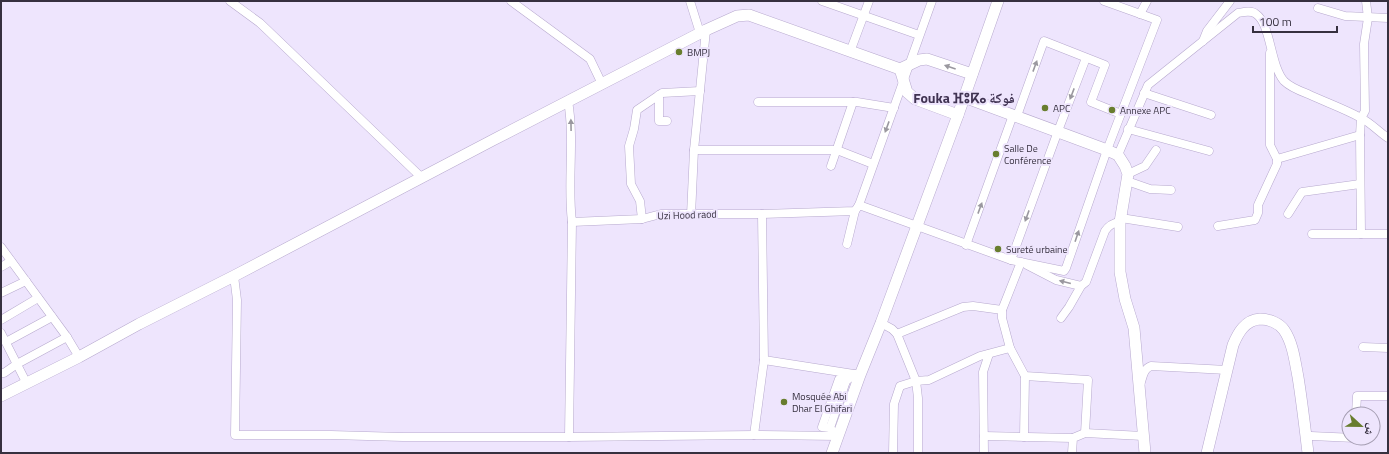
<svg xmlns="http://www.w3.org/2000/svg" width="1389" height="454" font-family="'Titillium Web','Noto Naskh Arabic','Noto Sans Tifinagh',sans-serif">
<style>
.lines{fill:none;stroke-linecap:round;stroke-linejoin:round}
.minor-casing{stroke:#b7a9ce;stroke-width:9}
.major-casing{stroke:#b7a9ce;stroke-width:12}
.minor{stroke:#fff;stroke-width:8}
.major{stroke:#fff;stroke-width:11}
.oneway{fill:#9a989f}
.poi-dot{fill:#687d2e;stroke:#eee5fd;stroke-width:1.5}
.labels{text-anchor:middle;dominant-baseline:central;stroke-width:4;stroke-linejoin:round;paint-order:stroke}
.poi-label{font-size:10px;fill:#36303f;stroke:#eee5fd;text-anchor:start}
.street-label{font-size:10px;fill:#36303f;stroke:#eee5fd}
.district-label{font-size:14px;font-weight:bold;fill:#403352;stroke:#eee5fd}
</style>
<rect width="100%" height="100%" fill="#eee5fd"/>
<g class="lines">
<defs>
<g id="minor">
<polyline points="230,1 260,23 421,177"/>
<polyline points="511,1 590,59 602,84"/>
<polyline points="690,1 700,33"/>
<polyline points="822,1 919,35"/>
<polyline points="1318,8 1345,16 1388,18"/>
<polyline points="1140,14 1147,1"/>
<polyline points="1203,41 1207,31 1230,1"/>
<polyline points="850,52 869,1"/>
<polyline points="1144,93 1211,115"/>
<polyline points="659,95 659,121 667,121"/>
<path d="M568,101C575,141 567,182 572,222L642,219L661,214H762L855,211L859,205L1011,260L1064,271L1066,268L1107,150L1157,20L1104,1"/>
<polyline points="758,102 857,102 894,108"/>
<polyline points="1017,116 1044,41 1105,65 1091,102 1121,114"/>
<polyline points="1128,129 1209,151"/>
<polyline points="694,150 837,150 873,164"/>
<path d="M1118,155L1148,85L1238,13C1244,12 1251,10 1256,14C1271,24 1270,65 1284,81C1290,87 1300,91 1308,94C1325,102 1345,109 1361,118C1371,123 1379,132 1388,138"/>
<polyline points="1277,159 1360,135"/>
<polyline points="831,166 853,102"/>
<polyline points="1128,174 1145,166 1156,150"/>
<polyline points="1127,181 1150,189 1171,190"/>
<polyline points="859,205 932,1"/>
<polyline points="1288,214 1302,192 1360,184"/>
<polyline points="691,215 694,150 706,30"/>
<polyline points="1121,218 1178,227"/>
<polyline points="642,219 640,201 631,184 629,146 634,129 637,110 662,93 700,91"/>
<polyline points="1218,226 1255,220 1258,213 1258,205 1277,164 1277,159 1270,145 1270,53"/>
<polyline points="1312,234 1388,234"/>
<polyline points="1361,234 1360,135 1361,118 1365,111 1364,44 1368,18 1366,1"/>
<polyline points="847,244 855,211"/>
<polyline points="966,245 1013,115"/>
<polyline points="1,247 67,337 79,357"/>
<polyline points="1011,260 1058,131 1086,58"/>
<path d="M1027,265L1056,280L1081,286L1086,282L1105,231C1109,225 1113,223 1120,222"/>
<polyline points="1,267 11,261"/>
<polyline points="234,276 237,300 235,435 331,435 403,437 569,437 754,435 838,436"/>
<polyline points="1,293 26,281"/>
<polyline points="1061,318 1069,307 1081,286"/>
<polyline points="1,320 38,298"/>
<polyline points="881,323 892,329 897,334 916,381 918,398 918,453"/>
<polyline points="1,333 26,382"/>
<polyline points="897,334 963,307 973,306 1002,310"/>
<polyline points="6,342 52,317"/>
<polyline points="1363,347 1388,348"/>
<polyline points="1010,348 1002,318 1002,310 1021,262"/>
<polyline points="764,360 860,375"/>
<polyline points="1,373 4,373 17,364 67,337"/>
<path d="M1140,385C1143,377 1143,369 1151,366L1227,370"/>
<polyline points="1356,414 1357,396 1388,396"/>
<polyline points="830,428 822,427 839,379 844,379 846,381"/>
<polyline points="754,435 764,360 762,214"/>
<polyline points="838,436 830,428 846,381 855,374"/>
<polyline points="984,436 1073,438"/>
<polyline points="1311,436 1355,438"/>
<polyline points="569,437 572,222"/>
<polyline points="1024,437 1025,376"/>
<polyline points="893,453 894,404 900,386 916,381 929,380 980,356 1010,348 1025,376 1088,380 1085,433"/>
<polyline points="984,453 983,372 989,354"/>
<polyline points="1072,453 1073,438 1085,433 1143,436"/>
</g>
<g id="major">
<polyline points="900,69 907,92 915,99 958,115"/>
<polyline points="964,97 1107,150 1118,155 1125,166 1128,174 1120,222 1120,272 1125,299 1134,328 1145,453"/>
<polyline points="1,396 79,357 139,324 234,276 493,140 706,30 737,16 749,15 900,69 919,60 927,59 972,74"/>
<polyline points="832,453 860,375 881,323 958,115 998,1"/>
<path d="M1207,453L1233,345C1238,333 1245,320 1260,319C1269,319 1279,323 1284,330C1293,343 1295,362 1298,377C1302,402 1305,428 1308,453"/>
</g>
</defs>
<!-- minor casing -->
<use href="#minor" class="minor-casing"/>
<!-- major casing -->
<use href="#major" class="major-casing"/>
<!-- minor -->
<use href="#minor" class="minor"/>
<!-- major -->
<use href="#major" class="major"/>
</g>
<!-- one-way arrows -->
<defs><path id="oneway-solid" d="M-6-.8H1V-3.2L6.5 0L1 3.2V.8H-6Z"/></defs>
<g class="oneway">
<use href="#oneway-solid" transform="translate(1035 66) rotate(-70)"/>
<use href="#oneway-solid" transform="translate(950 67) rotate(-161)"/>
<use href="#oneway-solid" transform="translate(1072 94) rotate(111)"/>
<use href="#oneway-solid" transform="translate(571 125) rotate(-91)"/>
<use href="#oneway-solid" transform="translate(887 127) rotate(110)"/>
<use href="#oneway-solid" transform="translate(980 208) rotate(-70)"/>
<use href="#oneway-solid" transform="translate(1027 216) rotate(110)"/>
<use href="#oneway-solid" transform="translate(1077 236) rotate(-71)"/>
<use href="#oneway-solid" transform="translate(1065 282) rotate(-166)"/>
</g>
<!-- markers -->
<g class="poi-dot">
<circle cx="679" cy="52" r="4"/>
<circle cx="1045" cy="108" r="4"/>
<circle cx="1112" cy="110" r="4"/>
<circle cx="996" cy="154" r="4"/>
<circle cx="998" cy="249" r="4"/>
<circle cx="784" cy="402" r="4"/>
</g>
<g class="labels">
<!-- poi labels -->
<g class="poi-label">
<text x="687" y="52">BMPJ</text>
<text x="1053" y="108">APC</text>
<text x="1120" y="110">Annexe APC</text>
<text x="1004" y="148">Salle De<tspan x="1004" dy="12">Conférence</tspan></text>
<text x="1006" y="249">Sureté urbaine</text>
<text x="792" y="396">Mosquée Abi<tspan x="792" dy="12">Dhar El Ghifari</tspan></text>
</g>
<!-- street labels -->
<g class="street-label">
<text transform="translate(687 215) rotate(-2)">Uzi Hood raod</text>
</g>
<!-- district labels -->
<g class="district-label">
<text x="964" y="97">Fouka ⴼⵓⴽⴰ فوكة</text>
</g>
</g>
<!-- border -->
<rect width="1389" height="454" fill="none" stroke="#36303f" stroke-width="4"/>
<!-- north arrow -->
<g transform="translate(1361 426) rotate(112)"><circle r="19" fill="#eee5fd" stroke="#a49db1"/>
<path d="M0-3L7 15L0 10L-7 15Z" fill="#687d2e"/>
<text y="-6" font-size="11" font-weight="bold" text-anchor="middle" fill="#36303f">ش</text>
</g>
<!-- scale -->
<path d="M1253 26v6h84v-6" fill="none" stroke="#36303f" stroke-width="2"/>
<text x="1259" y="26" font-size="12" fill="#36303f" stroke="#eee5fd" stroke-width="3" paint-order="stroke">100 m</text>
</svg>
